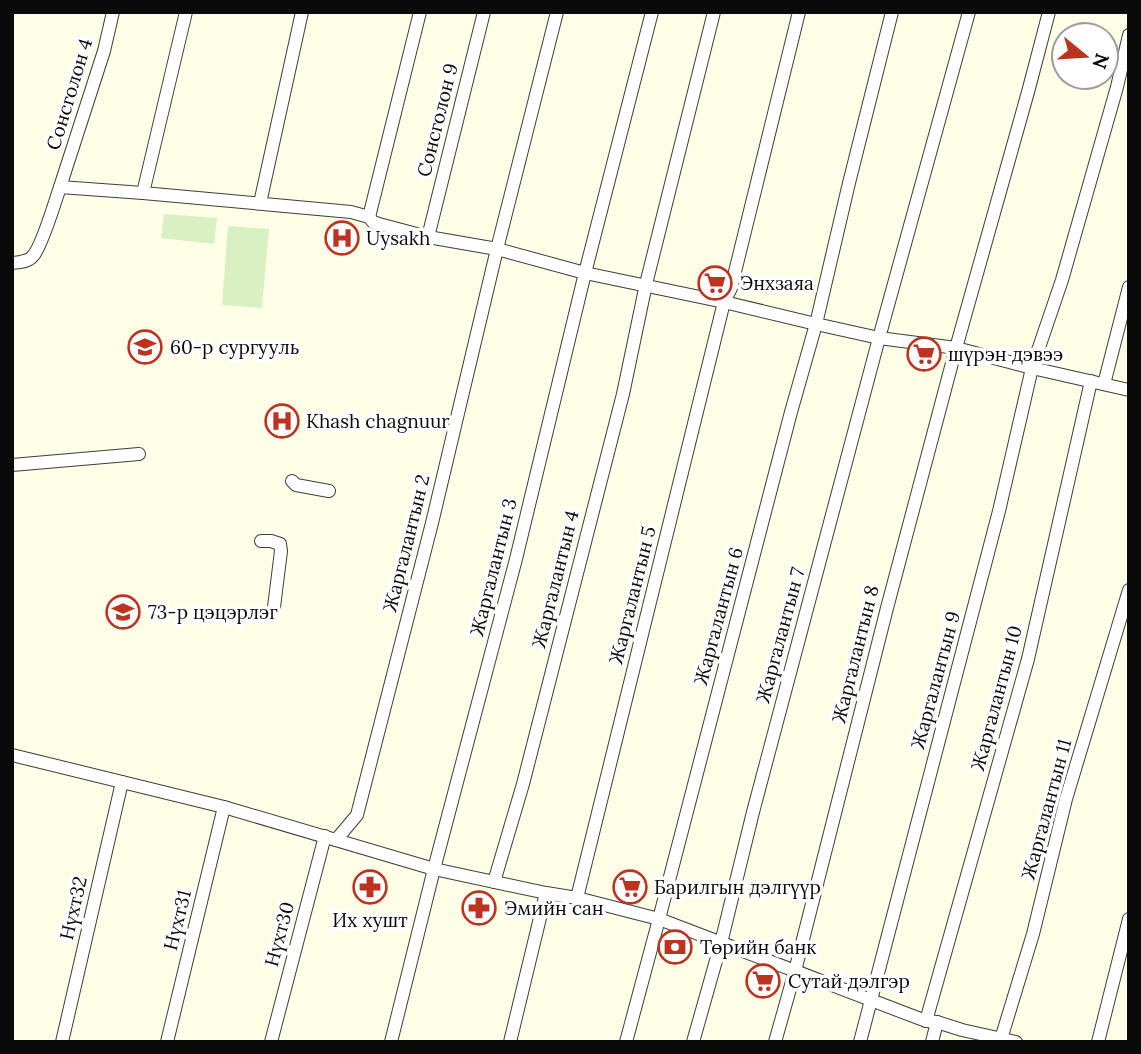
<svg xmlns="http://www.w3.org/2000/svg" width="1141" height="1054" font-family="Lora,serif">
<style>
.pitch{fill:#d8f0c2}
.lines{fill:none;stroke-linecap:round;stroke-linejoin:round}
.street-casing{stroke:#3d3d3d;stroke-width:14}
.street{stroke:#fff;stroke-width:12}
.labels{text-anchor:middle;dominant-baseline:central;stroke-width:7;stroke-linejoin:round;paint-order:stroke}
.street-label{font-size:19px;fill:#0a0a0a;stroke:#fff}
.poi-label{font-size:19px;fill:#0a0a0a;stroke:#fff;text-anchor:start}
</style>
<rect width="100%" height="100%" fill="#fffee6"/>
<!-- pitch -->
<g class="pitch">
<polygon points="164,214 217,218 214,244 161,238"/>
<polygon points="228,226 269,229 262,308 222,305"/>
</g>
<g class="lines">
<defs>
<g id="street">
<polyline points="60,187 104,51 113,12"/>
<polyline points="143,193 186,12"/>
<polyline points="260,203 302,12"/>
<polyline points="369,217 420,12"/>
<polyline points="428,237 484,12"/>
<path d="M12,263C20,262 28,262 33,256C42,246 55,202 60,187L143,193L351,212L369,217L373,222L379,224L428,237L497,249L585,273L724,302L816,324L879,338L956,348L1032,368L1129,390"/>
<polyline points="1104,384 1129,287"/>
<polyline points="12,465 139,454"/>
<polyline points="292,481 296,485 329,491"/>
<polyline points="261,541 271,541 280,544 281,551 274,607"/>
<polyline points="12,755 224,807 434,869 546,893 577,898 659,919 926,1021 937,1022 962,1030 1016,1042"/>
<polyline points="336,840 357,815 432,523 497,249 557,12"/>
<polyline points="494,882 523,784 623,394 646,284 714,12"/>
<polyline points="577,898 724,302 731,288 799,12"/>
<polyline points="926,1021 1028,659 1091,381"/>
<polyline points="1001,1039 1033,934 1066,799 1129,590"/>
<polyline points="62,1042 122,782"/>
<polyline points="167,1042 224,807"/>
<polyline points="271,1042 325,836"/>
<polyline points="391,1042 434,869 516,559 585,273 652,12"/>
<polyline points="510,1042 546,893"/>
<polyline points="626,1042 659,919 791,412 816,324 849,183 892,12"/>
<polyline points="693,1042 721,943 753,812 879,338 969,12"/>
<polyline points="775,1042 795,971 887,608 956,348 1028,92 1049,12"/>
<polyline points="860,1042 999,511 1032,368 1062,280 1117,87 1129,35"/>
<polyline points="932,1042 937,1022"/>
<polyline points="1098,1042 1129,919"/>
</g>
</defs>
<!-- street casing -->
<use href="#street" class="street-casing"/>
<!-- street -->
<use href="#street" class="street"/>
</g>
<!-- icons -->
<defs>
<symbol id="hospital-ring" viewBox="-11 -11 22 22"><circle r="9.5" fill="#fff" stroke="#bc331f" stroke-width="1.5"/><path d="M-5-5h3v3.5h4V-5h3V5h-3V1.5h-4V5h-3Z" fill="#bc331f"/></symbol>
<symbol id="supermarket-ring" viewBox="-11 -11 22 22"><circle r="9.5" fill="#fff" stroke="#bc331f" stroke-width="1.5"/><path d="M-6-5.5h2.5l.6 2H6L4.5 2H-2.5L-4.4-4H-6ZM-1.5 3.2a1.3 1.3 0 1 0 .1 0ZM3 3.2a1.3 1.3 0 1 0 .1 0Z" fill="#bc331f"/></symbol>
<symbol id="school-ring" viewBox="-11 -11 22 22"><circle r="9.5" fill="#fff" stroke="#bc331f" stroke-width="1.5"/><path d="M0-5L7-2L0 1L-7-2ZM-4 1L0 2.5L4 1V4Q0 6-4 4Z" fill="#bc331f"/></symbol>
<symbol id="pharmacy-ring" viewBox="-11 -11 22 22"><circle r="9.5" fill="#fff" stroke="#bc331f" stroke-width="1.5"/><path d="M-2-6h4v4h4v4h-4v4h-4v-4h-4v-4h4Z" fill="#bc331f"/></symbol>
<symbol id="bank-ring" viewBox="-11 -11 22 22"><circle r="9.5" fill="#fff" stroke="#bc331f" stroke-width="1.5"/><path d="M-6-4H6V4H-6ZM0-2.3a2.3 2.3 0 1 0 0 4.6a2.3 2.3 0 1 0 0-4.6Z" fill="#bc331f"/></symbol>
</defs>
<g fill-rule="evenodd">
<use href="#hospital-ring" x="323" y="219" width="38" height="38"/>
<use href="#supermarket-ring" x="696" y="264" width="38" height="38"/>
<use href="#school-ring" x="126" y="328" width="38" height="38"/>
<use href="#supermarket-ring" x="905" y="335" width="38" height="38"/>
<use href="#hospital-ring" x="263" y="402" width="38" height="38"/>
<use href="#school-ring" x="104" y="593" width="38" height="38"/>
<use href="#pharmacy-ring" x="351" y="868" width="38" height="38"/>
<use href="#supermarket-ring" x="611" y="868" width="38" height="38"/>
<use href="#pharmacy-ring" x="460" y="889" width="38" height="38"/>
<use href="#bank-ring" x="656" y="928" width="38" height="38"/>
<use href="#supermarket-ring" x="744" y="962" width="38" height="38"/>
</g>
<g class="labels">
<!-- street labels -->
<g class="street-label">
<text transform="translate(69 94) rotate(-73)">Сонсголон 4</text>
<text transform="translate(437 120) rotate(-76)">Сонсголон 9</text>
<text transform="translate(406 543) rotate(-76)">Жаргалантын 2</text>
<text transform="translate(493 567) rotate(-76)">Жаргалантын 3</text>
<text transform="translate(555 579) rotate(-76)">Жаргалантын 4</text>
<text transform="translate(632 595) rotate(-76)">Жаргалантын 5</text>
<text transform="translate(718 616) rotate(-75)">Жаргалантын 6</text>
<text transform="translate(780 635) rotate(-75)">Жаргалантын 7</text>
<text transform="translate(855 654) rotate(-76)">Жаргалантын 8</text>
<text transform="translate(935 680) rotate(-75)">Жаргалантын 9</text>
<text transform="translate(996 698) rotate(-75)">Жаргалантын 10</text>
<text transform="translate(1046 809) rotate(-75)">Жаргалантын 11</text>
<text transform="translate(73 908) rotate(-77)">Нүхт32</text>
<text transform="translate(177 920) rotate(-76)">Нүхт31</text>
<text transform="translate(279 934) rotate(-75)">Нүхт30</text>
</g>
<!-- poi labels -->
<g class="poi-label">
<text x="366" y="238">Uysakh</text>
<text x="740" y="283">Энхзаяа</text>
<text x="170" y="347">60-р сургууль</text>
<text x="948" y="354">шүрэн дэвээ</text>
<text x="306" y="421">Khash chagnuur</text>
<text x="148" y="612">73-р цэцэрлэг</text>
<text x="654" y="887">Барилгын дэлгүүр</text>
<text x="504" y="908">Эмийн сан</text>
<text x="370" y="920" text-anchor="middle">Их хушт</text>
<text x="700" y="947">Төрийн банк</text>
<text x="788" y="981">Сутай дэлгэр</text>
</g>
</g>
<!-- border -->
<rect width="1141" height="1054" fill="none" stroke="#0a0a0a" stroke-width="28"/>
<!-- north arrow -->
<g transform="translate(1085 56) rotate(108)"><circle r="33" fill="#ffffff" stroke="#9d9d9d" stroke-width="2"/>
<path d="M0-5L12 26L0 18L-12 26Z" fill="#bc331f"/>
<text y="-10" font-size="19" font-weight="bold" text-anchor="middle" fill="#0a0a0a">N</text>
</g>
</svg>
